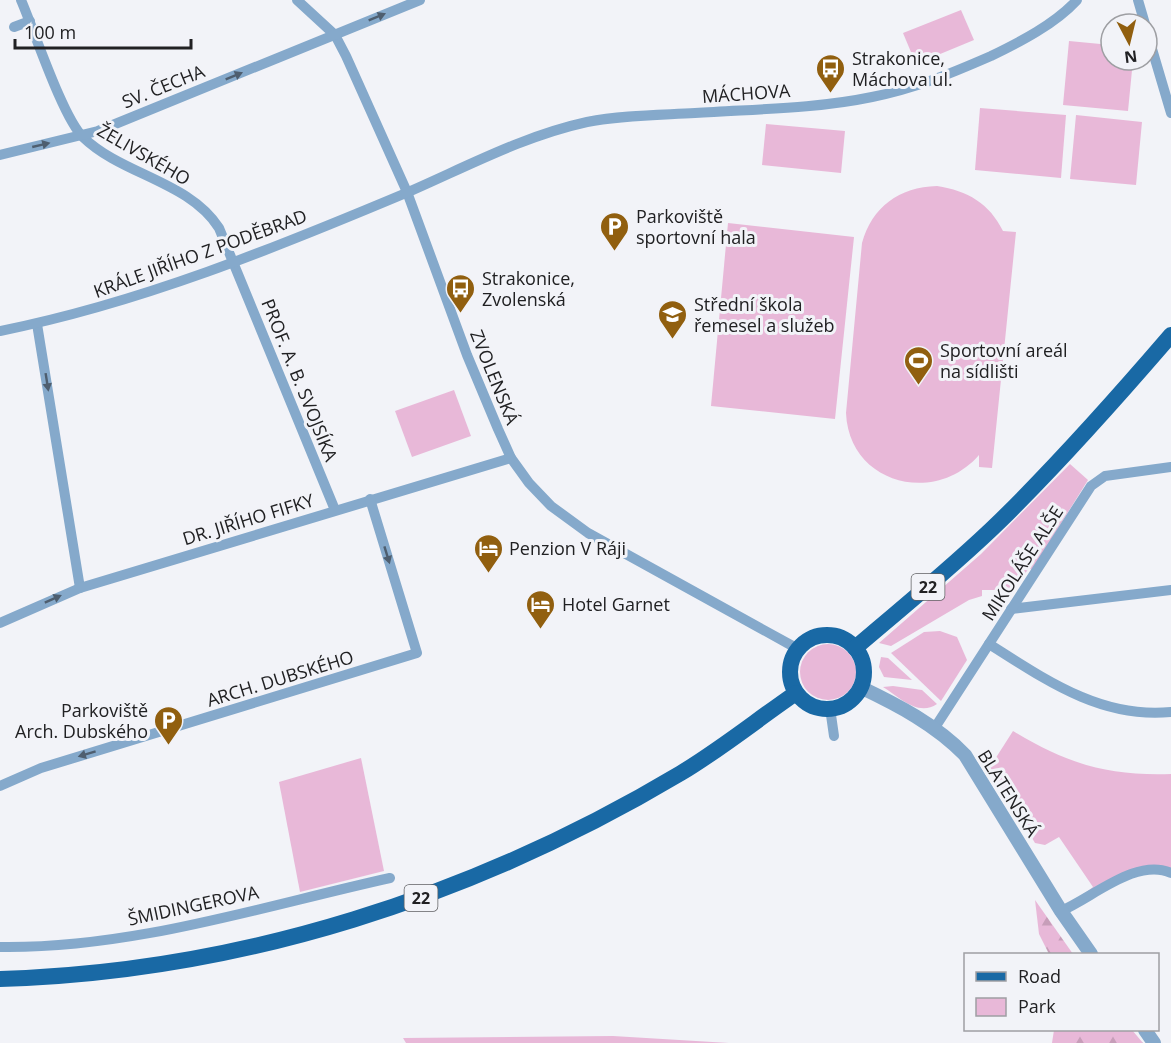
<svg xmlns="http://www.w3.org/2000/svg" width="1171" height="1043" font-family="'Open Sans',sans-serif">
<style>
.green{fill:#e8b8d8}
.forest{fill:url(#forest-firs)}
.lines{fill:none;stroke-linecap:round;stroke-linejoin:round}
.minor{stroke:#85a9cb;stroke-width:10}
.tertiary{stroke:#85a9cb;stroke-width:14}
.primary{stroke:#1969a5;stroke-width:16}
.oneway{fill:#4e5e6f}
.labels{text-anchor:middle;dominant-baseline:central;stroke-width:6;stroke-linejoin:round;paint-order:stroke}
.shield{fill:#f2f3f8;stroke:#606063;stroke-width:1.5}
.shield-label{font-size:16px;font-weight:bold;fill:#212123}
.poi-label{font-size:18px;fill:#212123;stroke:#f2f3f8;text-anchor:start}
.street-label{font-size:18px;fill:#212123;stroke:#f2f3f8}
</style>
<defs>
<pattern id="forest-firs" width="22" height="20" patternUnits="userSpaceOnUse" patternTransform="scale(1.5)"><rect width="22" height="20" fill="#e8b8d8"/><path d="M5 1l3.5 6h-7zM16 11l3.5 6h-7z" fill="#c79eb9"/></pattern>
</defs>
<rect width="100%" height="100%" fill="#f2f3f8"/>
<!-- green -->
<g class="green">
<polygon points="961,10 974,40 916,64 903,33"/>
<polygon points="1069,41 1111,45 1111,60 1133,60 1128,111 1063,105"/>
<polygon points="980,108 1066,115 1061,178 975,170"/>
<polygon points="1076,115 1142,122 1136,185 1070,179"/>
<polygon points="766,124 845,131 841,173 762,165"/>
<path d="M937,186C968,191 989,203 1003,231L1016,232L992,468L979,467V455C935,506 849,484 846,413L862,243C872,207 899,187 937,186Z"/>
<polygon points="728,223 854,237 835,419 711,406"/>
<polygon points="454,390 471,436 412,457 395,411"/>
<polygon points="1070,464 1088,480 1032,570 1029,568 1013,591 1002,596 1001,590 982,590 982,596 969,600 891,646 879,643 981,554"/>
<polygon points="940,631 957,637 967,660 941,701 891,653 924,632"/>
<circle cx="828" cy="672" r="28"/>
<polygon points="881,657 888,658 912,680 884,677 879,667"/>
<path d="M893,686L922,690L937,704C918,717 899,697 883,687Z"/>
<path d="M1013,731C1068,764 1107,776 1171,774V872L1150,865L1084,894L1093,887L1059,837L1045,845L1035,843L990,767Z"/>
<polygon points="361,758 384,871 300,892 279,782"/>
<polygon points="613,1036 729,1043 406,1043 403,1038"/>
</g>
<!-- forest -->
<g class="forest">
<polygon points="1035,900 1073,954 1049,954 1039,934"/>
<polygon points="1054,1030 1132,1030 1143,1043 1052,1043"/>
</g>
<g class="lines">
<!-- minor -->
<g class="minor">
<path d="M21,0C34,30 63,118 83,137C122,175 189,181 219,228L335,510"/>
<polyline points="297,0 335,35 346,56 407,192 467,355 498,429 511,458 529,483 551,506 588,533 798,649"/>
<polyline points="1138,0 1145,24"/>
<polyline points="14,27 30,21"/>
<polyline points="1147,32 1171,113"/>
<polyline points="0,155 98,131 420,0"/>
<polyline points="37,324 80,588"/>
<path d="M0,331C140,303 275,248 406,193C466,167 523,136 587,122C622,115 660,115 695,113C753,109 815,109 872,97C914,89 952,73 991,56C1020,42 1055,24 1077,0"/>
<polyline points="1011,609 1171,590"/>
<polyline points="0,623 80,588 511,458"/>
<path d="M989,644C1046,680 1101,719 1171,712"/>
<polyline points="830,708 834,736"/>
<polyline points="934,729 1091,486 1105,476 1171,467"/>
<polyline points="0,786 41,768 417,653 370,499"/>
<path d="M1061,911C1092,898 1137,857 1171,873"/>
<path d="M0,947C132,949 263,906 390,878"/>
</g>
<!-- tertiary -->
<g class="tertiary">
<path d="M860,687C898,705 936,725 965,755L1061,911L1091,954"/>
<polyline points="1145,1030 1154,1043"/>
</g>
<!-- primary -->
<g class="primary">
<circle cx="827" cy="672" r="37"/>
<path d="M855,648C904,606 954,566 1000,521C1060,462 1116,399 1171,335"/>
<path d="M0,979C241,972 475,896 681,773C721,749 758,719 796,693"/>
</g>
</g>
<!-- one-way arrows -->
<defs><path id="oneway-solid" d="M-6-.8H1V-3.2L6.5 0L1 3.2V.8H-6Z" transform="scale(1.5)"/></defs>
<g class="oneway">
<use href="#oneway-solid" transform="translate(377 17) rotate(-22)"/>
<use href="#oneway-solid" transform="translate(234 76) rotate(-22)"/>
<use href="#oneway-solid" transform="translate(41 145) rotate(-13)"/>
<use href="#oneway-solid" transform="translate(47 382) rotate(81)"/>
<use href="#oneway-solid" transform="translate(387 555) rotate(73)"/>
<use href="#oneway-solid" transform="translate(53 599) rotate(-24)"/>
<use href="#oneway-solid" transform="translate(87 754) rotate(163)"/>
</g>
<!-- icons -->
<defs>
<symbol id="bus-pin" viewBox="-11 -11 22 30"><path d="M0 17L-7.5 6A9.5 9.5 0 1 1 7.5 6Z" fill="#915f0f" stroke="#f2f3f8"/><path d="M-5-6H5V4H4V6H2V4H-2V6H-4V4H-5ZM-3.5-4V0h7V-4ZM-3.5 1.2v1.5H-2V1.2ZM2 1.2v1.5H3.5V1.2Z" fill="#fff"/></symbol>
<symbol id="parking-pin" viewBox="-11 -11 22 30"><path d="M0 17L-7.5 6A9.5 9.5 0 1 1 7.5 6Z" fill="#915f0f" stroke="#f2f3f8"/><path d="M-3.5-5.5H1a3.5 3.5 0 0 1 0 7H-1V5.5H-3.5ZM-1-3.4V-.6H.8a1.4 1.4 0 0 0 0-2.8Z" fill="#fff"/></symbol>
<symbol id="school-pin" viewBox="-11 -11 22 30"><path d="M0 17L-7.5 6A9.5 9.5 0 1 1 7.5 6Z" fill="#915f0f" stroke="#f2f3f8"/><path d="M0-5L7-2L0 1L-7-2ZM-4 1L0 2.5L4 1V4Q0 6-4 4Z" fill="#fff"/></symbol>
<symbol id="stadium-pin" viewBox="-11 -11 22 30"><path d="M0 17L-7.5 6A9.5 9.5 0 1 1 7.5 6Z" fill="#915f0f" stroke="#f2f3f8"/><path d="M0-5a6.5 5 0 1 0 0 10a6.5 5 0 1 0 0-10ZM-3.5-1.8h7v3.6h-7Z" fill="#fff"/></symbol>
<symbol id="hotel-pin" viewBox="-11 -11 22 30"><path d="M0 17L-7.5 6A9.5 9.5 0 1 1 7.5 6Z" fill="#915f0f" stroke="#f2f3f8"/><path d="M-6-4.5h1.5V1H6V5H4.5V3h-9V5H-6ZM-4 0a1.8 1.8 0 1 1 3.6 0ZM.5 0V-2.5h3Q6-2.5 6 0Z" fill="#fff"/></symbol>
</defs>
<g fill-rule="evenodd">
<use href="#bus-pin" x="814" y="52" width="33" height="45"/>
<use href="#parking-pin" x="598" y="210" width="33" height="45"/>
<use href="#bus-pin" x="444" y="272" width="33" height="45"/>
<use href="#school-pin" x="656" y="298" width="33" height="45"/>
<use href="#stadium-pin" x="902" y="344" width="33" height="45"/>
<use href="#hotel-pin" x="472" y="532" width="33" height="45"/>
<use href="#hotel-pin" x="524" y="588" width="33" height="45"/>
<use href="#parking-pin" x="152" y="704" width="33" height="45"/>
</g>
<g class="labels">
<!-- shield labels -->
<g class="shield">
<rect x="911.5" y="574" width="33" height="26" rx="4.5"/>
<rect x="404.5" y="885" width="33" height="26" rx="4.5"/>
</g>
<g class="shield-label">
<text x="928" y="587">22</text>
<text x="421" y="898">22</text>
</g>
<!-- poi labels -->
<g class="poi-label">
<text x="852" y="58">Strakonice,<tspan x="852" dy="21">Máchova ul.</tspan></text>
<text x="636" y="216">Parkoviště<tspan x="636" dy="21">sportovní hala</tspan></text>
<text x="482" y="278">Strakonice,<tspan x="482" dy="21">Zvolenská</tspan></text>
<text x="694" y="304">Střední škola<tspan x="694" dy="21">řemesel a služeb</tspan></text>
<text x="940" y="350">Sportovní areál<tspan x="940" dy="21">na sídlišti</tspan></text>
<text x="509" y="548">Penzion V Ráji</text>
<text x="562" y="604">Hotel Garnet</text>
<text x="148" y="710" text-anchor="end">Parkoviště<tspan x="148" dy="21">Arch. Dubského</tspan></text>
</g>
<!-- street labels -->
<g class="street-label">
<text transform="translate(163 86) rotate(-22)">SV. ČECHA</text>
<text transform="translate(746 93) rotate(-4)">MÁCHOVA</text>
<text transform="translate(144 154) rotate(30)">ŽELIVSKÉHO</text>
<text transform="translate(200 253) rotate(-20)">KRÁLE JIŘÍHO Z PODĚBRAD</text>
<text transform="translate(495 377) rotate(68)">ZVOLENSKÁ</text>
<text transform="translate(300 380) rotate(68)">PROF. A. B. SVOJSÍKA</text>
<text transform="translate(248 519) rotate(-17)">DR. JIŘÍHO FIFKY</text>
<text transform="translate(1022 563) rotate(-57)">MIKOLÁŠE ALŠE</text>
<text transform="translate(280 678) rotate(-17)">ARCH. DUBSKÉHO</text>
<text transform="translate(1009 793) rotate(58)">BLATENSKÁ</text>
<text transform="translate(193 905) rotate(-12)">ŠMIDINGEROVA</text>
</g>
</g>
<!-- legend -->
<rect x="964" y="953" width="195" height="78" fill="#f2f3f8" stroke="#9e9fa3" stroke-width="1.5"/>
<rect x="976" y="972" width="30" height="9" fill="#1969a5" stroke="#9e9fa3" stroke-width="1.5"/>
<text x="1018" y="983" font-size="18" fill="#212123">Road</text>
<rect x="976" y="998" width="30" height="18" fill="#e8b8d8" stroke="#9e9fa3" stroke-width="1.5"/>
<text x="1018" y="1013" font-size="18" fill="#212123">Park</text>
<!-- north arrow -->
<g transform="translate(1129 42) rotate(173)"><circle r="28" fill="#f2f3f8" stroke="#9e9fa3" stroke-width="1.5"/>
<path d="M0-4.5L10 22L0 15L-10 22Z" fill="#915f0f"/>
<text y="-9" font-size="16" font-weight="bold" text-anchor="middle" fill="#212123">N</text>
</g>
<!-- scale -->
<path d="M15 39v9h176v-9" fill="none" stroke="#212123" stroke-width="3"/>
<text x="24" y="39" font-size="18" fill="#212123" stroke="#f2f3f8" stroke-width="4.5" paint-order="stroke">100 m</text>
</svg>
